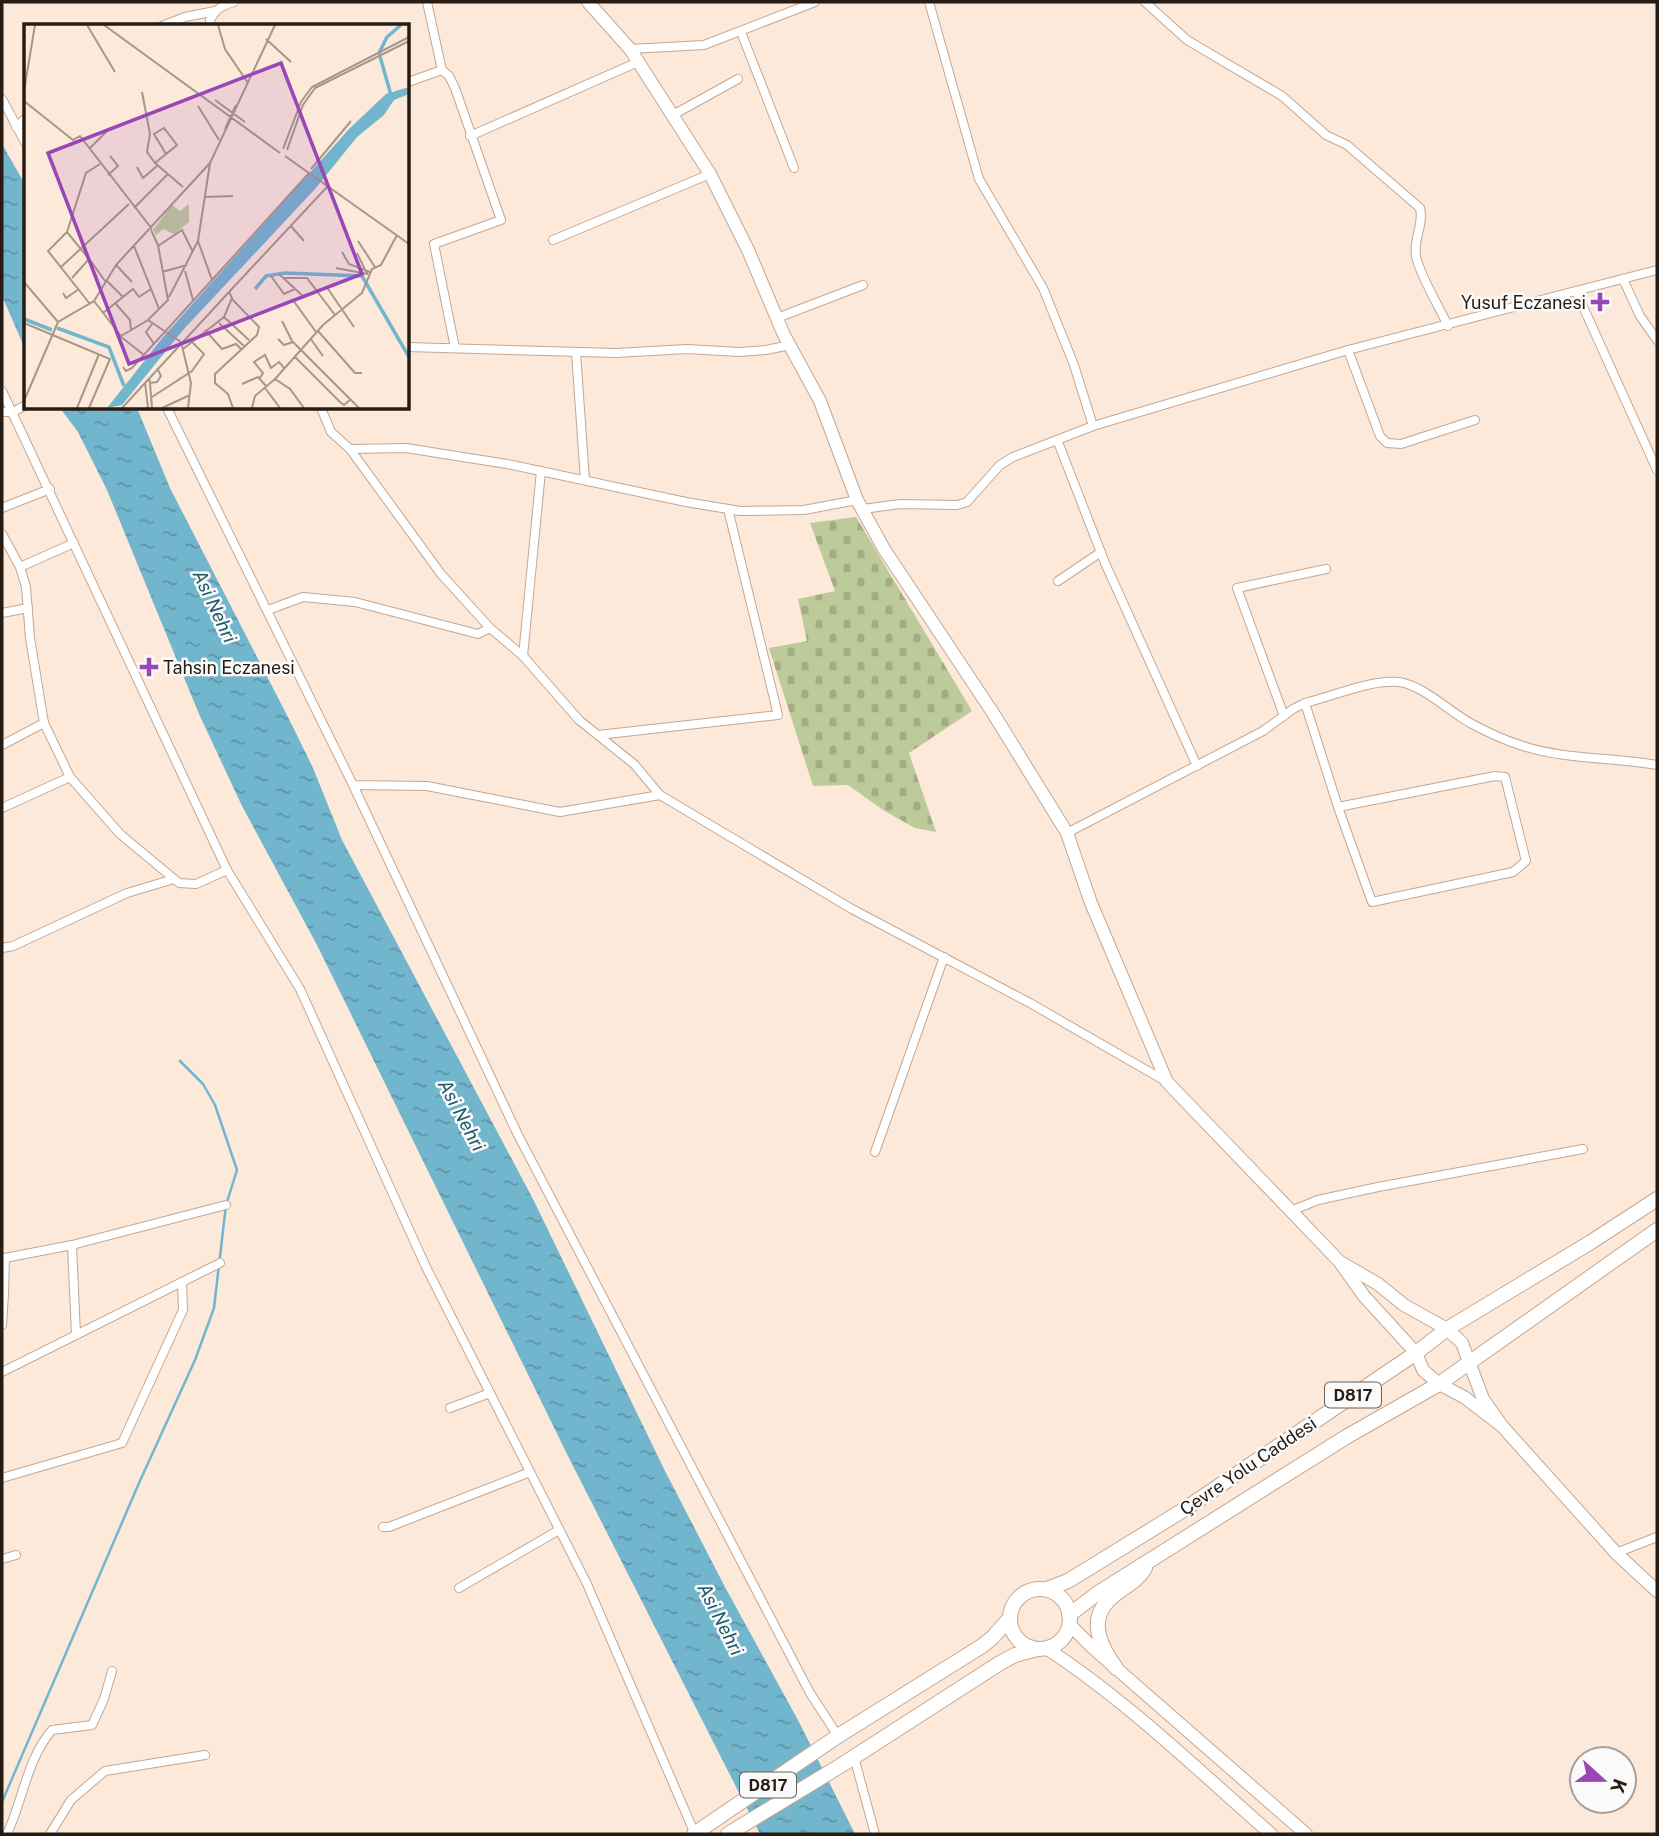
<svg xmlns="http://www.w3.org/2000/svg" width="1659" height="1836" font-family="'Public Sans',sans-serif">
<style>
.cemetery{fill:url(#cemetery-stones)}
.water{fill:url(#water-ripples)}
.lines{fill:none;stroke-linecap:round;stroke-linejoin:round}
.stream{stroke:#72b6cd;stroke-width:2.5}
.street-casing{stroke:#c5a790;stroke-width:10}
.secondary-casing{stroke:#c5a790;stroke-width:14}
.highway-casing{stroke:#c5a790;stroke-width:16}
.street{stroke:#fff;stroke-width:8}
.secondary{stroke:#fff;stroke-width:12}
.highway{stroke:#fff;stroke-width:14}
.poi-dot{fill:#9947b6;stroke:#fafafa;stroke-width:2.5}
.labels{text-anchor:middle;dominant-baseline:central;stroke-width:5;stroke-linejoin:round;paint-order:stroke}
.shield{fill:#fafafa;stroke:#665f58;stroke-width:2}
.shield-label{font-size:16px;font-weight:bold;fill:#271c13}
.poi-label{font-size:18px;fill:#271c13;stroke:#fafafa;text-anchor:end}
.street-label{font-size:18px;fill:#271c13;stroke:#fafafa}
.water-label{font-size:19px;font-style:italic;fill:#21596a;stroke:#fafafa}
.inset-river{fill:none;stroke:#72b6cd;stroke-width:3.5}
.inset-road{fill:none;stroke:#a7978a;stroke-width:2}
.view{fill:#9947b6;fill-opacity:0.15;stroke:#9947b6;stroke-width:3.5}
.inset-edge{fill:none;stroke:#271c13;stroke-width:3.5}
</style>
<defs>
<pattern id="cemetery-stones" width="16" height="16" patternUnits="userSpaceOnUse" patternTransform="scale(1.75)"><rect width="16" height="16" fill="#bdca99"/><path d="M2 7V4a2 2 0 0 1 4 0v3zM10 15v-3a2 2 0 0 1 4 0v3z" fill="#a2ad83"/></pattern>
<pattern id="water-ripples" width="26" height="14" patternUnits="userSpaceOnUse" patternTransform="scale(1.75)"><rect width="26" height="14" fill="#72b6cd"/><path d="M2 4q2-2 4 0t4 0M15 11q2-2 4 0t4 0" fill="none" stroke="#5e93a5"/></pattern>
</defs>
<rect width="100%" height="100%" fill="#fce9da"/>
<!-- cemetery -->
<polygon class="cemetery" points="856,517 972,711 909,753 936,832 915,828 883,810 848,785 813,786 769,648 807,641 798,599 835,591 810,523"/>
<!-- water -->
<g class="water">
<polygon points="2,144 26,186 26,351 2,296"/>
<polygon points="60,408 137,408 170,488 292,725 313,768 342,840 533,1199 665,1471 725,1587 799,1722 855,1834 760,1834 568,1456 317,945 242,806 199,714 107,490 78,432"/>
</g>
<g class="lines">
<!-- stream -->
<polyline class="stream" points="2,1802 139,1483 195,1360 214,1308 226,1205 237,1170 215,1105 203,1084 180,1061"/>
<defs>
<g id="street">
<polyline points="427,2 442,70 449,76 455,88 501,220 434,244 455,348"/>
<polyline points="929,2 979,179 1043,288 1074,365 1093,426"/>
<path d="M1145,2L1187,40L1282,96L1326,135L1347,145L1420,208C1424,225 1413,239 1416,256C1419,274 1440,308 1448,326"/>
<polyline points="162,26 185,17 215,11"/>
<path d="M211,26L210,20C216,9 222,5 234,2"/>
<polyline points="741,32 794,168"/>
<polyline points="630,49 704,45 815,2"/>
<polyline points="408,82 442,70"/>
<polyline points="2,99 26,144"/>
<polyline points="671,116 738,79"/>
<polyline points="16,127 26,118"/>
<polyline points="470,136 638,62"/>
<polyline points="553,240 710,174"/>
<polyline points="1623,279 1640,316 1657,340"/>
<polyline points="1576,291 1657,470"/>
<polyline points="777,318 863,285"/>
<polyline points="408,347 616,353 687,349 739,352 766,350 790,345"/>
<polyline points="1348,350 1380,436 1387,443 1401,444 1475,420"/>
<polyline points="576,353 585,480"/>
<polyline points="2,391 227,870 196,884 179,883 120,834 70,777 2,808"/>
<polyline points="167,408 353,785 427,786 560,812 660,795"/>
<polyline points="321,408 331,432 350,449 406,448 507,464 686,502 740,511 804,510 857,500"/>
<polyline points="2,412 13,412 26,405"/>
<polyline points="1058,442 1105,563 1197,766"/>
<polyline points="350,449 441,574 490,628 523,656 579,720 634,764 660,795 852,909 1030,1003 1167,1082"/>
<polyline points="2,508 50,489"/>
<polyline points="863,509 900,504 957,505 967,502 1000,465 1013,457 1093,426 1348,350 1657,270"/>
<polyline points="2,534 20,567 26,587 30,638 44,723 70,777"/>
<polyline points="20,567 74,543"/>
<polyline points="1058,581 1101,552"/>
<polyline points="268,610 303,597 355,602 478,634 490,628"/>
<polyline points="2,613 28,608"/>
<polyline points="523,656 541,471"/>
<path d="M1305,703C1334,696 1368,680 1398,682C1422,684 1451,713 1472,724C1487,732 1504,740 1520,745C1563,760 1613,757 1657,765"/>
<polyline points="1284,716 1237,588 1326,569"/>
<polyline points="598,735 778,715 728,509"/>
<polyline points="2,745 44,723"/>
<polyline points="353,785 518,1135 810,1693 838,1736"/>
<polyline points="1067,833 1263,731 1293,709 1305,703 1338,807 1372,902 1513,872 1526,861 1505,777 1495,776 1338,807"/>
<polyline points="227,870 300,989 426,1267 587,1584 695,1834"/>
<polyline points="2,948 13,946 127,893 174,879"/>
<polyline points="875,1152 944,957"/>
<polyline points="1291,1211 1318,1200 1378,1187 1583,1149"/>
<polyline points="4,1294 5,1258 72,1245"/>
<polyline points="2,1295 4,1294 2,1325"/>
<polyline points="76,1335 72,1245 226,1205"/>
<polyline points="2,1372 220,1263"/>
<polyline points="450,1408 490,1393"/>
<polyline points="2,1478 122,1443 183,1310 182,1282"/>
<polyline points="383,1527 389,1527 530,1472"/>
<polyline points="1616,1553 1657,1537"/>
<polyline points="2,1559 16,1555"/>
<polyline points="459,1588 559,1530"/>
<polyline points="854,1757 875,1834"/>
<path d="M7,1834C23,1800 27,1759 52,1730L92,1725L104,1699L112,1671"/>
<polyline points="50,1834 71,1800 105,1771 205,1755"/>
</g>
<g id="secondary">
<polyline points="588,2 630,49 710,174 748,250 784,335 820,401 857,500 884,549 993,713 1067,833 1091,903 1167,1082 1339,1261 1364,1296 1416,1353 1423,1370 1439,1384 1464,1397 1502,1426"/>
<polyline points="1342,1263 1378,1284 1404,1305 1447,1329 1462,1343 1483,1399 1502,1426 1616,1553 1657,1591"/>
<polyline points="1069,1624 1093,1648 1306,1834"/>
<path d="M1046,1648C1127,1701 1198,1770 1271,1834"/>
</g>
<g id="highway">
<polyline points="1047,1589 1068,1581 1185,1509 1416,1353 1447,1329 1591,1242 1657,1199"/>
<circle cx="1040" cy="1619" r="30"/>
<polyline points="1069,1615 1098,1593 1346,1437 1439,1384 1657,1230"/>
<path d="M1116,1668C1102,1649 1088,1623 1107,1602C1118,1589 1136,1584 1145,1568"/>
<polyline points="694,1834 838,1736 982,1646 992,1638 1010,1618"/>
<polyline points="728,1834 840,1766 1000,1663 1015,1655 1037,1649"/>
</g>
</defs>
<!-- street casing -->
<use href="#street" class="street-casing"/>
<!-- secondary casing -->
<use href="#secondary" class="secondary-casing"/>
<!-- highway casing -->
<use href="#highway" class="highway-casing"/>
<!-- street -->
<use href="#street" class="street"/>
<!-- secondary -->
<use href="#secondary" class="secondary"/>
<!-- highway -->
<use href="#highway" class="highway"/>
</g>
<!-- markers -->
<g class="poi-dot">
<path d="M1596.5 291.5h7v7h7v7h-7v7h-7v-7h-7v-7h7z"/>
<path d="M145.5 656.5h7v7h7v7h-7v7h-7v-7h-7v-7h7z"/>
</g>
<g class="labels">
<!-- shield labels -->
<g class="shield">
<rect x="1325" y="1382.5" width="56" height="25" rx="5"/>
<rect x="740" y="1772.5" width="56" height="25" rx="5"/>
</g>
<g class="shield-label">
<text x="1353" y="1395">D817</text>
<text x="768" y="1785">D817</text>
</g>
<!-- poi labels -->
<g class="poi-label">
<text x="1586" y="302">Yusuf Eczanesi</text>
<text x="163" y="667" text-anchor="start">Tahsin Eczanesi</text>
</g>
<!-- street labels -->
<g class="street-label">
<text transform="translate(1248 1466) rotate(-34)">Çevre Yolu Caddesi</text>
</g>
<!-- water labels -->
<g class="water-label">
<text transform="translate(215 606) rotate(65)">Asi Nehri</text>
<text transform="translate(462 1115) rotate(62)">Asi Nehri</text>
<text transform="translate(721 1619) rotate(63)">Asi Nehri</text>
</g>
</g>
<!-- overview -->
<g transform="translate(24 24)">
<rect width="385" height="385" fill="#fce9da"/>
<path d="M165,180V198L150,210L139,205L132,211L129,206L148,181L156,187Z" fill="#bdca99"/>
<path d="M385,63V70L370,76L360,91L333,113L291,165L159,306L98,381L83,384L140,312L325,105L362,70Z" fill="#72b6cd"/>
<path class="inset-river" d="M367,71L355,29L363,13L377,1M231,265L242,252L261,249L338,252L385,333M0,295L28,306M33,304L85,323L100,362"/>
<path class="inset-road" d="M63,1L91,48M80,1L256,129M194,1L201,25L224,59M242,15L267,38M0,67L11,1M118,68L126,110L123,128L131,139M191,76L221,98M0,77L49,116L56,112L128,205M174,82L195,116M201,105L212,81M65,125L86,104M259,125L277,78L288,63L385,13M263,126L279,81L291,64L385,17M142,130L130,110L140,104L153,121L131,139L159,163M261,132L385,220M113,143L119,154L133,142M287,145L327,97M84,151L94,142L86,132M181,173L209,172M110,184L144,150M266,201L280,217M43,208L65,235L48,254M334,217L351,243M110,222L135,285M134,222L158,206L169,228M318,228L325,240L346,248M66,236L81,257M92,241L108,258M37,243L105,180M312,244L343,250L333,229M161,247L169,276M138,248L163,241M255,250L280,273L269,276L292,308M247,252L260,270L271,265M259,254H283L311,291M82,256L99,273M188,256L285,149M0,258L34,298M302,262L330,303M205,268L303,163M39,269L42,274L55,265M145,273L174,217L186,139L251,1M208,275L235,303L233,311L191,350V359L204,370L209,384M70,277L97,312L124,296L144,276L134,221L127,206M66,280L24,227L43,208L62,149L76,140M92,280L106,296L107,306M79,289L109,265L115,273L127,265M124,296L157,318L167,359L164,384M258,297L268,317M0,299L86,335L65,384M195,299L221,323M128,300L122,308L130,320M181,306L198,325L212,320L218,326M294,307L331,349H338M96,312L120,331M286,314L299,332M254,315L260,321L269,318L335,384M159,325L200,293M271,333L316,378L320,381L327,375M99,343L102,347L108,344L188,256L174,217M125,354L126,359L133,358L137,352L133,344M236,354L239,349L230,338L241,331L247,344L255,338L261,345M251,355L299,301L338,269L348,245L357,241L373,211M121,358L124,384M126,359L128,384M218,360L234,353L242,362M241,364L256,384M128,373L168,347L180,330L168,318M0,377L34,298L70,277L92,241L186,139M53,384L75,330M98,384L205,268L208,274L200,293L225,316M138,384L166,371M228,384L231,372L251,355L266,365L280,384"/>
<path class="view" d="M257,39L338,250L105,340L24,129Z"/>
<rect width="385" height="385" class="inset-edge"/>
</g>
<!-- border -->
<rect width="1659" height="1836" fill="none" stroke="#271c13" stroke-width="7"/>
<!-- north arrow -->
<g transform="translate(1603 1780) rotate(111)"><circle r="33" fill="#fafafa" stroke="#a6a19e" stroke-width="2"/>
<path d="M0-5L12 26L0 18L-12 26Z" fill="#9947b6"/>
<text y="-10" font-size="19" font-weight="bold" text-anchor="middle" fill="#271c13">K</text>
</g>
</svg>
